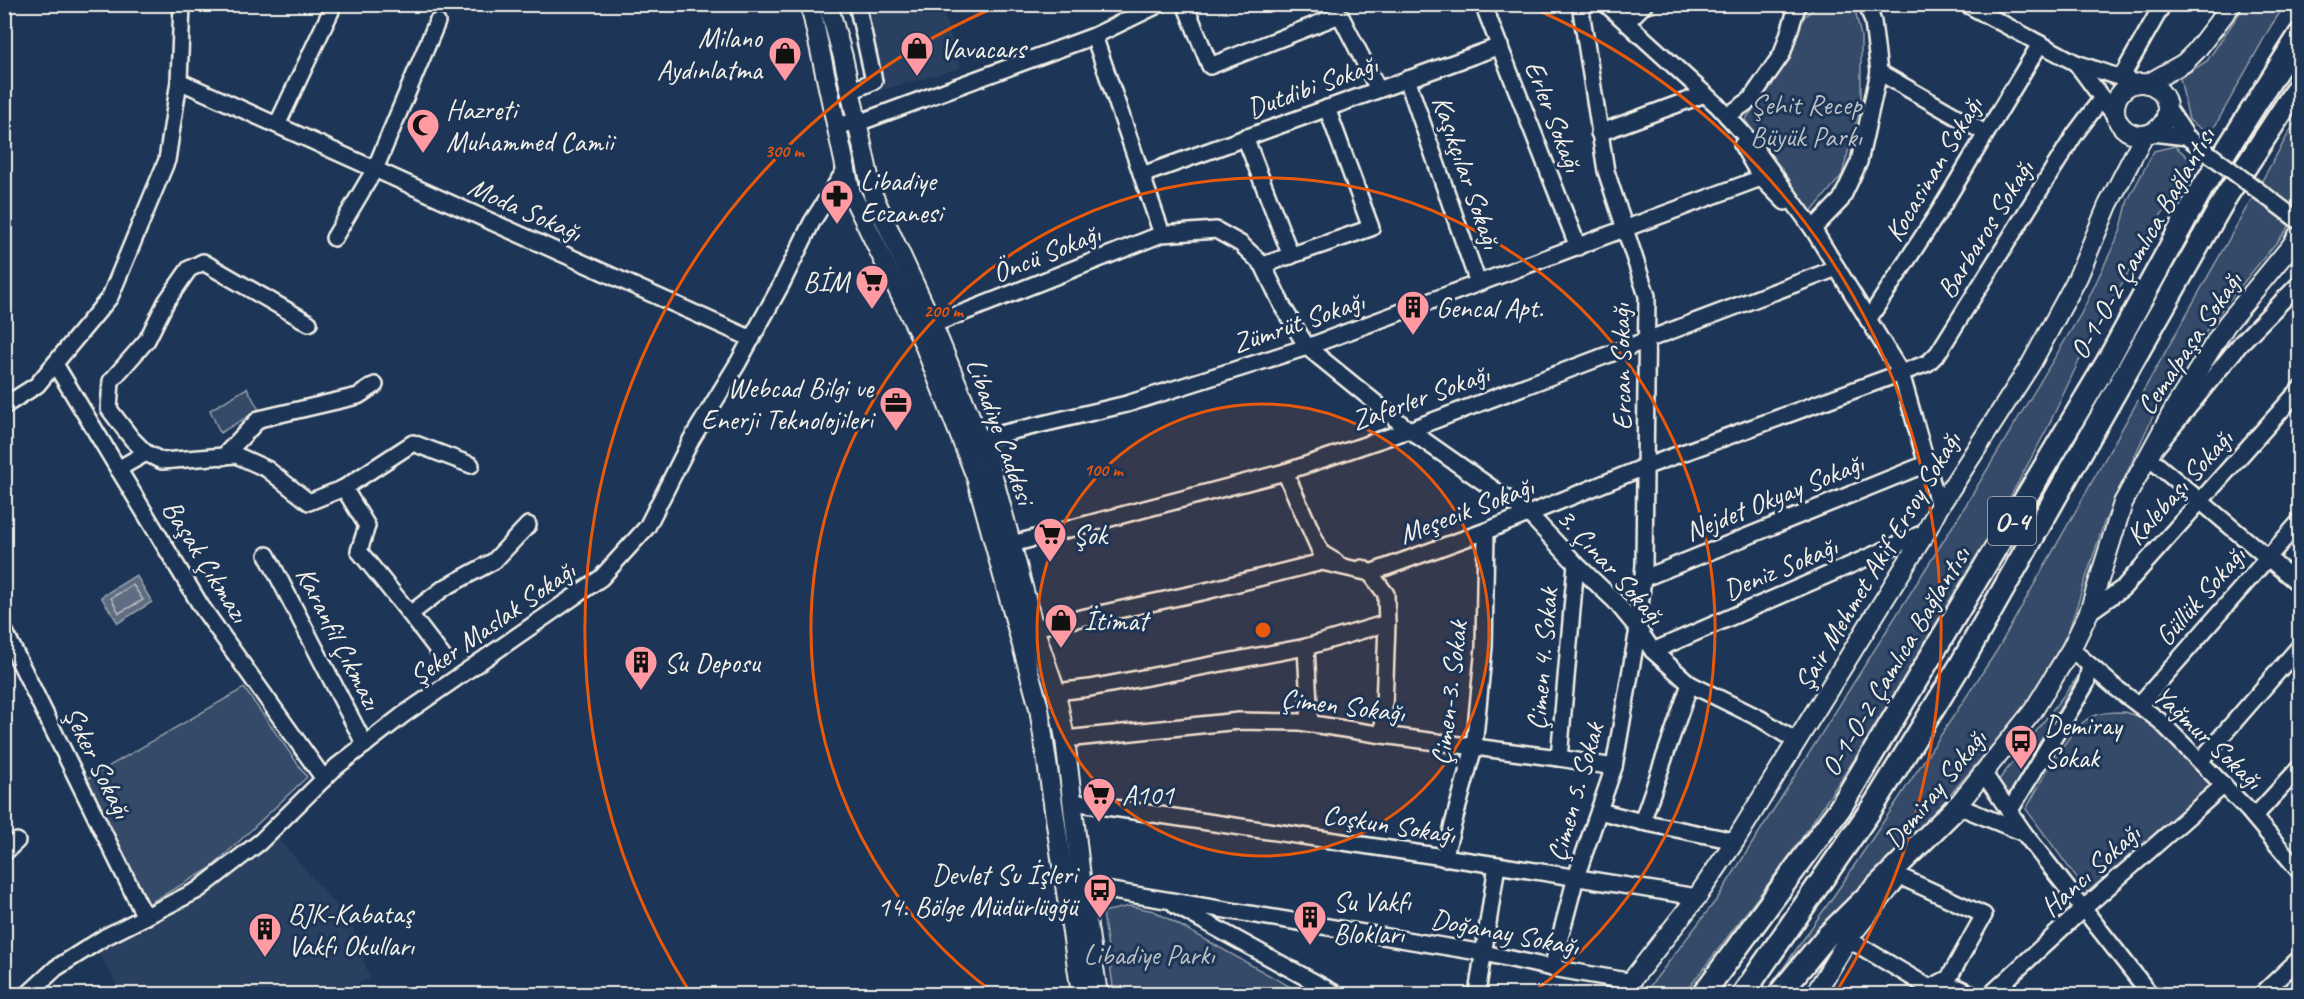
<svg xmlns="http://www.w3.org/2000/svg" width="2304" height="999" font-family="Caveat,sans-serif">
<style>
.built{fill:#2a4060}
.green{fill:#354a67;stroke:#949ea8;stroke-width:1.5}
.water{fill:#5e6d82;stroke:#9aa2ab;stroke-width:1.5}
.lines{fill:none;stroke-linecap:round;stroke-linejoin:round}
.shore{stroke:#b8bcbf;stroke-width:1.5}
.minor-casing{stroke:#f4f1e8;stroke-width:20}
.major-casing{stroke:#f4f1e8;stroke-width:22}
.highway-casing{stroke:#f4f1e8;stroke-width:26}
.minor{stroke:#1d3557;stroke-width:15}
.major{stroke:#1d3557;stroke-width:18}
.highway{stroke:#1d3557;stroke-width:21}
.minor-bridge-casing{stroke:#f4f1e8;stroke-width:20;stroke-linecap:butt}
.minor-bridge{stroke:#1d3557;stroke-width:15}
.ring{fill:none;stroke:#e8590c;stroke-width:3}
.labels{text-anchor:middle;dominant-baseline:central;stroke-width:6;stroke-linejoin:round;paint-order:stroke}
.shield{fill:#1d3557;stroke:#b4b9bc;stroke-width:1.5}
.shield-label{font-size:27px;font-weight:bold;fill:#f4f1e8}
.poi-label{font-size:28px;fill:#f4f1e8;stroke:#1d3557;text-anchor:start}
.street-label{font-size:28px;fill:#f4f1e8;stroke:#1d3557}
.park-label{font-size:28px;fill:#bbbfc1;stroke:#1d3557}
.centre{fill:#e8590c;stroke:#1d3557;stroke-width:3}
.ring-label{font-size:18px;text-anchor:middle;font-weight:bold;fill:#e8590c;stroke:#1d3557;stroke-width:6;stroke-linejoin:round;paint-order:stroke}
</style>
<rect width="100%" height="100%" fill="#1d3557"/>
<filter id="ink" filterUnits="userSpaceOnUse"><feTurbulence type="fractalNoise" baseFrequency=".0167" numOctaves="2"/><feDisplacementMap in="SourceGraphic" scale="12" xChannelSelector="R" yChannelSelector="G"/><feConvolveMatrix kernelMatrix="1 2 1 2 8 2 1 2 1" color-interpolation-filters="sRGB"/></filter>
<g filter="url(#ink)">
<!-- built -->
<g class="built">
<polygon points="844,5 941,5 961,68 875,92"/>
<polygon points="277,837 351,922 370,979 333,994 122,994 99,952 111,944 204,897"/>
</g>
<!-- green -->
<g class="green">
<polygon points="1818,5 1854,5 1861,36 1861,103 1842,175 1809,215 1789,179 1745,120 1787,62 1803,18"/>
<polygon points="2245,5 2285,5 2271,26 2210,135 2189,120 2180,78 2207,61"/>
<polygon points="2299,115 2299,212 2285,232 2225,305 2188,356 2152,418 2104,523 2068,633 2027,705 1944,802 1770,987 1844,881 1996,652"/>
<polygon points="2175,146 2192,161 2085,348 2047,429 1971,569 1860,751 1791,854 1684,994 1644,994 1717,899 1961,513 2081,314 2120,232 2128,200 2154,151"/>
<polygon points="247,388 259,410 220,433 210,410"/>
<polygon points="2080,674 2009,796 1998,781"/>
<polygon points="244,688 307,777 211,868 148,904 87,779"/>
<path d="M2124,712C2161,720 2189,757 2216,783L2089,895L2026,809C2040,785 2067,729 2091,717C2101,712 2112,712 2124,712Z"/>
<polygon points="1130,906 1154,911 1303,994 1114,994 1103,912"/>
</g>
<!-- water -->
<polygon class="water" points="136,575 152,602 118,623 101,597"/>
<g class="lines">
<!-- shore -->
<polygon class="shore" points="133,585 143,600 119,613 111,598"/>
<defs>
<g id="minor">
<polyline points="1185,4 1210,66 1340,15 1378,89"/>
<polyline points="1483,4 1578,247"/>
<polyline points="1606,4 1718,106 1748,139 1813,229 1901,373 1939,507"/>
<polyline points="1966,4 2076,63 2139,84"/>
<polyline points="1627,22 1645,4"/>
<polyline points="1094,36 1162,234"/>
<polyline points="2076,63 2118,120"/>
<polyline points="1879,72 1985,133"/>
<polyline points="2121,78 2163,4"/>
<polyline points="1407,79 1478,283"/>
<polyline points="179,81 752,339"/>
<polyline points="851,91 874,81 857,4"/>
<polyline points="2167,107 2187,137"/>
<polyline points="1727,116 1750,100 1782,54 1798,4"/>
<polyline points="838,124 858,123 1094,36 1160,4"/>
<polyline points="277,125 331,11"/>
<polyline points="1599,133 1705,94"/>
<polyline points="2152,133 2187,137"/>
<polyline points="1245,137 1291,256"/>
<polyline points="1742,145 1761,178 1785,202"/>
<polyline points="1142,175 1500,46"/>
<polyline points="1813,229 1841,200 1859,162 1879,72 1873,22 1867,4"/>
<polyline points="334,238 375,169 437,22"/>
<polyline points="1263,265 1371,228 1327,108"/>
<polyline points="2300,283 2241,343 2148,457 2300,585"/>
<polyline points="1868,320 1940,210 2040,44"/>
<polyline points="928,334 932,325 1162,234 1216,230 1241,244 1263,265 1284,309 1307,347 1409,430 1529,514 1576,564 1615,601 1638,629 1653,651 1690,684 1761,719 1797,742"/>
<polyline points="55,364 201,606 324,779"/>
<polyline points="4,406 37,385 110,297 167,160 179,81 182,4"/>
<polyline points="979,439 1127,404 1307,347 1761,178"/>
<polyline points="146,453 132,439 109,409 111,381 147,340 166,302 189,269 203,262 309,323"/>
<polyline points="223,457 259,419 358,396 375,385"/>
<polyline points="118,469 146,453 162,461 236,455 267,469 309,502 344,488 367,526 359,551 410,614 444,588 494,561 528,525"/>
<polyline points="1285,472 1321,553 1336,562"/>
<polyline points="344,488 413,443 471,465"/>
<polyline points="1012,544 1285,472 1409,430 1837,268"/>
<polyline points="267,555 365,745"/>
<polyline points="1362,568 1370,573 1386,594 1387,623 1383,735"/>
<polyline points="1642,579 1926,464"/>
<polyline points="2089,612 2123,588 2300,389"/>
<polyline points="410,614 443,657"/>
<polyline points="1034,628 1202,592 1322,562 1370,573 1486,531 1647,466 1928,363 1938,353 2075,134 2102,98"/>
<polyline points="4,630 145,917"/>
<polyline points="1306,647 1310,724"/>
<polyline points="2071,649 2116,688 2160,721 2248,810 2300,872"/>
<polyline points="1653,651 1926,532"/>
<polyline points="1056,692 1090,688 1306,647 1387,623"/>
<polyline points="2139,705 2300,521"/>
<polyline points="1065,739 1239,721 1300,722 1383,735 1559,758 1614,767"/>
<polyline points="1559,758 1576,564"/>
<polyline points="2200,761 2300,646"/>
<polyline points="1984,774 2024,833 2150,994"/>
<polyline points="1073,802 1497,865 1697,897"/>
<polyline points="1958,806 2024,833"/>
<polyline points="1599,811 1642,822 1735,841"/>
<polyline points="2009,812 2086,684 2090,666"/>
<polyline points="2254,817 2300,767"/>
<polyline points="1642,822 1690,684"/>
<polyline points="4,853 17,841"/>
<polyline points="1444,858 1474,747 1484,647 1486,531"/>
<polyline points="1899,876 1984,915 1949,978 1930,988 1926,994"/>
<polyline points="1082,886 1484,953 1552,968 1633,982"/>
<polyline points="1176,906 1336,994"/>
<polyline points="1848,939 1930,988 1959,988 1971,994"/>
<polyline points="1552,968 1576,877 1614,767 1638,629 1644,565 1647,296 1606,171 1580,4"/>
<polyline points="28,994 56,968 105,937 198,890 260,842 336,767 403,715 601,578 647,527 691,440 738,363 781,285 812,222 847,167"/>
<polyline points="1477,994 1497,865"/>
<polyline points="1991,994 2084,908 2224,785"/>
<polyline points="2262,994 2300,958"/>
</g>
<g id="major">
<polyline points="810,4 851,193 923,342 976,477 1039,708 1081,994"/>
<polyline points="828,4 843,57 873,195 930,318 990,465 1034,628 1056,692 1065,739 1082,886 1098,994"/>
<circle cx="2141" cy="109" r="26"/>
<polyline points="2147,84 2184,63 2196,51 2232,4"/>
<polyline points="1948,817 2033,711 2071,649 2089,612 2123,503 2175,407 2226,325 2291,246 2300,232"/>
<polyline points="1621,994 1697,897 1735,841 1926,532 1939,507 2031,364 2078,277 2108,205 2144,135"/>
<polyline points="1815,994 1848,939 1896,880"/>
</g>
<g id="highway">
<polyline points="1703,994 1840,808 2106,364 2203,187 2300,34"/>
<polyline points="1743,994 1874,805 1961,664 2227,195 2300,84"/>
<polyline points="1779,994 1827,936 1958,806"/>
</g>
</defs>
<!-- minor casing -->
<use href="#minor" class="minor-casing"/>
<!-- major casing -->
<use href="#major" class="major-casing"/>
<!-- highway casing -->
<use href="#highway" class="highway-casing"/>
<!-- minor -->
<use href="#minor" class="minor"/>
<!-- major -->
<use href="#major" class="major"/>
<!-- highway -->
<use href="#highway" class="highway"/>
<defs>
<polyline id="minor-bridge" points="2187,137 2300,222"/>
</defs>
<!-- minor-bridge casing -->
<use href="#minor-bridge" class="minor-bridge-casing"/>
<!-- minor-bridge -->
<use href="#minor-bridge" class="minor-bridge"/>
</g>
</g>
<!-- distance rings -->
<circle cx="1263" cy="630" r="226" fill="#e8590c" fill-opacity=".12"/>
<g class="ring">
<circle cx="1263" cy="630" r="226"/>
<path d="M994 993A452 452 0 1 1 1532 993"/>
<path d="M691 994A678 678 0 0 1 998 6M1528 6A678 678 0 0 1 1835 994"/>
</g>
<!-- icons -->
<defs>
<symbol id="shop-pin" viewBox="-11 -11 22 30"><path d="M0 17L-7.5 6A9.5 9.5 0 1 1 7.5 6Z" fill="#ff9aa2" stroke="#1d3557"/><path d="M-5-2.5h2.3a2.7 3.5 0 0 1 5.4 0H5L5.5 6h-11ZM-1.5-2.5h3a1.5 2.3 0 0 0-3 0Z" fill="#111"/></symbol>
<symbol id="mosque-pin" viewBox="-11 -11 22 30"><path d="M0 17L-7.5 6A9.5 9.5 0 1 1 7.5 6Z" fill="#ff9aa2" stroke="#1d3557"/><path d="M3.5-4.9A6 6 0 1 0 3.5 4.9A5 5 0 1 1 3.5-4.9Z" fill="#111"/></symbol>
<symbol id="pharmacy-pin" viewBox="-11 -11 22 30"><path d="M0 17L-7.5 6A9.5 9.5 0 1 1 7.5 6Z" fill="#ff9aa2" stroke="#1d3557"/><path d="M-2-6h4v4h4v4h-4v4h-4v-4h-4v-4h4Z" fill="#111"/></symbol>
<symbol id="supermarket-pin" viewBox="-11 -11 22 30"><path d="M0 17L-7.5 6A9.5 9.5 0 1 1 7.5 6Z" fill="#ff9aa2" stroke="#1d3557"/><path d="M-6-5.5h2.5l.6 2H6L4.5 2H-2.5L-4.4-4H-6ZM-1.5 3.2a1.3 1.3 0 1 0 .1 0ZM3 3.2a1.3 1.3 0 1 0 .1 0Z" fill="#111"/></symbol>
<symbol id="building-pin" viewBox="-11 -11 22 30"><path d="M0 17L-7.5 6A9.5 9.5 0 1 1 7.5 6Z" fill="#ff9aa2" stroke="#1d3557"/><path d="M-4-6H4V6H1V3H-1V6H-4ZM-2.5-4.3h1.7v1.8h-1.7ZM.8-4.3h1.7v1.8H.8ZM-2.5-1h1.7V.8h-1.7ZM.8-1h1.7V.8H.8Z" fill="#111"/></symbol>
<symbol id="office-pin" viewBox="-11 -11 22 30"><path d="M0 17L-7.5 6A9.5 9.5 0 1 1 7.5 6Z" fill="#ff9aa2" stroke="#1d3557"/><path d="M-6-3h4V-5.5h4V-3h4V5H-6ZM-1-4.5V-3h2v-1.5ZM-6 0V1H6V0Z" fill="#111"/></symbol>
<symbol id="bus-pin" viewBox="-11 -11 22 30"><path d="M0 17L-7.5 6A9.5 9.5 0 1 1 7.5 6Z" fill="#ff9aa2" stroke="#1d3557"/><path d="M-5-6H5V4H4V6H2V4H-2V6H-4V4H-5ZM-3.5-4V0h7V-4ZM-3.5 1.2v1.5H-2V1.2ZM2 1.2v1.5H3.5V1.2Z" fill="#111"/></symbol>
</defs>
<g fill-rule="evenodd">
<use href="#shop-pin" x="898" y="29" width="38" height="52"/>
<use href="#shop-pin" x="766" y="34" width="38" height="52"/>
<use href="#mosque-pin" x="404" y="106" width="38" height="52"/>
<use href="#pharmacy-pin" x="818" y="177" width="38" height="52"/>
<use href="#supermarket-pin" x="853" y="262" width="38" height="52"/>
<use href="#building-pin" x="1394" y="288" width="38" height="52"/>
<use href="#office-pin" x="877" y="384" width="38" height="52"/>
<use href="#supermarket-pin" x="1031" y="515" width="38" height="52"/>
<use href="#shop-pin" x="1042" y="601" width="38" height="52"/>
<use href="#building-pin" x="622" y="643" width="38" height="52"/>
<use href="#bus-pin" x="2002" y="722" width="38" height="52"/>
<use href="#supermarket-pin" x="1080" y="775" width="38" height="52"/>
<use href="#bus-pin" x="1081" y="871" width="38" height="52"/>
<use href="#building-pin" x="1291" y="898" width="38" height="52"/>
<use href="#building-pin" x="246" y="910" width="38" height="52"/>
</g>
<g class="labels">
<!-- shield labels -->
<rect class="shield" x="1988" y="497" width="48" height="48" rx="4.5"/>
<g class="shield-label">
<text x="2012" y="521">O-4</text>
</g>
<!-- poi labels -->
<g class="poi-label">
<text x="762" y="37" text-anchor="end">Milano<tspan x="762" dy="32">Aydınlatma</tspan></text>
<text x="940" y="48">Vavacars</text>
<text x="446" y="109">Hazreti<tspan x="446" dy="32">Muhammed Camii</tspan></text>
<text x="860" y="180">Libadiye<tspan x="860" dy="32">Eczanesi</tspan></text>
<text x="849" y="281" text-anchor="end">BİM</text>
<text x="1436" y="307">Gencal Apt.</text>
<text x="873" y="387" text-anchor="end">Webcad Bilgi ve<tspan x="873" dy="32">Enerji Teknolojileri</tspan></text>
<text x="1073" y="534">Şok</text>
<text x="1084" y="620">İtimat</text>
<text x="664" y="662">Su Deposu</text>
<text x="2044" y="725">Demiray<tspan x="2044" dy="32">Sokak</tspan></text>
<text x="1122" y="794">A101</text>
<text x="1077" y="874" text-anchor="end">Devlet Su İşleri<tspan x="1077" dy="32">14. Bölge Müdürlügğü</tspan></text>
<text x="1333" y="901">Su Vakfı<tspan x="1333" dy="32">Blokları</tspan></text>
<text x="288" y="913">BJK-Kabataş<tspan x="288" dy="32">Vakfı Okulları</tspan></text>
</g>
<!-- street labels -->
<g class="street-label">
<text transform="translate(1312 86) rotate(-20)">Dutdibi Sokağı</text>
<text transform="translate(1554 116) rotate(69)">Erler Sokağı</text>
<text transform="translate(1933 169) rotate(-59)">Kocasinan Sokağı</text>
<text transform="translate(1467 172) rotate(71)">Kaşıkçılar Sokağı</text>
<text transform="translate(525 209) rotate(24)">Moda Sokağı</text>
<text transform="translate(1985 229) rotate(-58)">Barbaros Sokağı</text>
<text transform="translate(2142 243) rotate(-60)">O-1-O-2 Çamlıca Bağlantısı</text>
<text transform="translate(1046 253) rotate(-22)">Öncü Sokağı</text>
<text transform="translate(1298 322) rotate(-19)">Zümrüt Sokağı</text>
<text transform="translate(2189 343) rotate(-56)">Cemalpaşa Sokağı</text>
<text transform="translate(1621 367) rotate(-91)">Ercan Sokağı</text>
<text transform="translate(1420 397) rotate(-20)">Zaferler Sokağı</text>
<text transform="translate(1001 431) rotate(70)">Libadiye Caddesi</text>
<text transform="translate(2179 487) rotate(-48)">Kalebaşı Sokağı</text>
<text transform="translate(1774 497) rotate(-22)">Nejdet Okyay Sokağı</text>
<text transform="translate(1466 510) rotate(-21)">Meşecik Sokağı</text>
<text transform="translate(206 561) rotate(58)">Başak Çıkmazı</text>
<text transform="translate(1877 561) rotate(-59)">Şair Mehmet Akif Ersoy Sokağı</text>
<text transform="translate(1611 566) rotate(48)">3. Çınar Sokağı</text>
<text transform="translate(1780 568) rotate(-23)">Deniz Sokağı</text>
<text transform="translate(2200 596) rotate(-49)">Güllük Sokağı</text>
<text transform="translate(492 623) rotate(-35)">Şeker Maslak Sokağı</text>
<text transform="translate(339 638) rotate(63)">Karanfil Çıkmazı</text>
<text transform="translate(1542 659) rotate(-85)">Çimen 4. Sokak</text>
<text transform="translate(1895 661) rotate(-59)">O-1-O-2 Çamlıca Bağlantısı</text>
<text transform="translate(1449 693) rotate(-83)">Çimen-3. Sokak</text>
<text transform="translate(1343 705) rotate(7)">Çimen Sokağı</text>
<text transform="translate(2208 737) rotate(43)">Yağmur Sokağı</text>
<text transform="translate(98 762) rotate(64)">Şeker Sokağı</text>
<text transform="translate(1935 789) rotate(-51)">Demiray Sokağı</text>
<text transform="translate(1575 792) rotate(-74)">Çimen 5. Sokak</text>
<text transform="translate(1389 824) rotate(9)">Coşkun Sokağı</text>
<text transform="translate(2090 870) rotate(-42)">Hancı Sokağı</text>
<text transform="translate(1505 932) rotate(11)">Doğanay Sokağı</text>
</g>
<!-- park labels -->
<g class="park-label">
<text x="1806" y="104">Şehit Recep<tspan x="1806" dy="32">Büyük Parkı</tspan></text>
<text x="1149" y="954">Libadiye Parkı</text>
</g>
</g>
<circle cx="1263" cy="630" r="9" class="centre"/>
<g class="ring-label">
<text x="784" y="157">300 m</text>
<text x="943" y="317">200 m</text>
<text x="1103" y="476">100 m</text>
</g>
<!-- margin -->
<rect width="2304" height="999" fill="none" stroke="#1d3557" stroke-width="24"/>
<rect x="12" y="12" width="2280" height="975" fill="none" stroke="#f4f1e8" stroke-width="2" filter="url(#ink)"/>
</svg>
